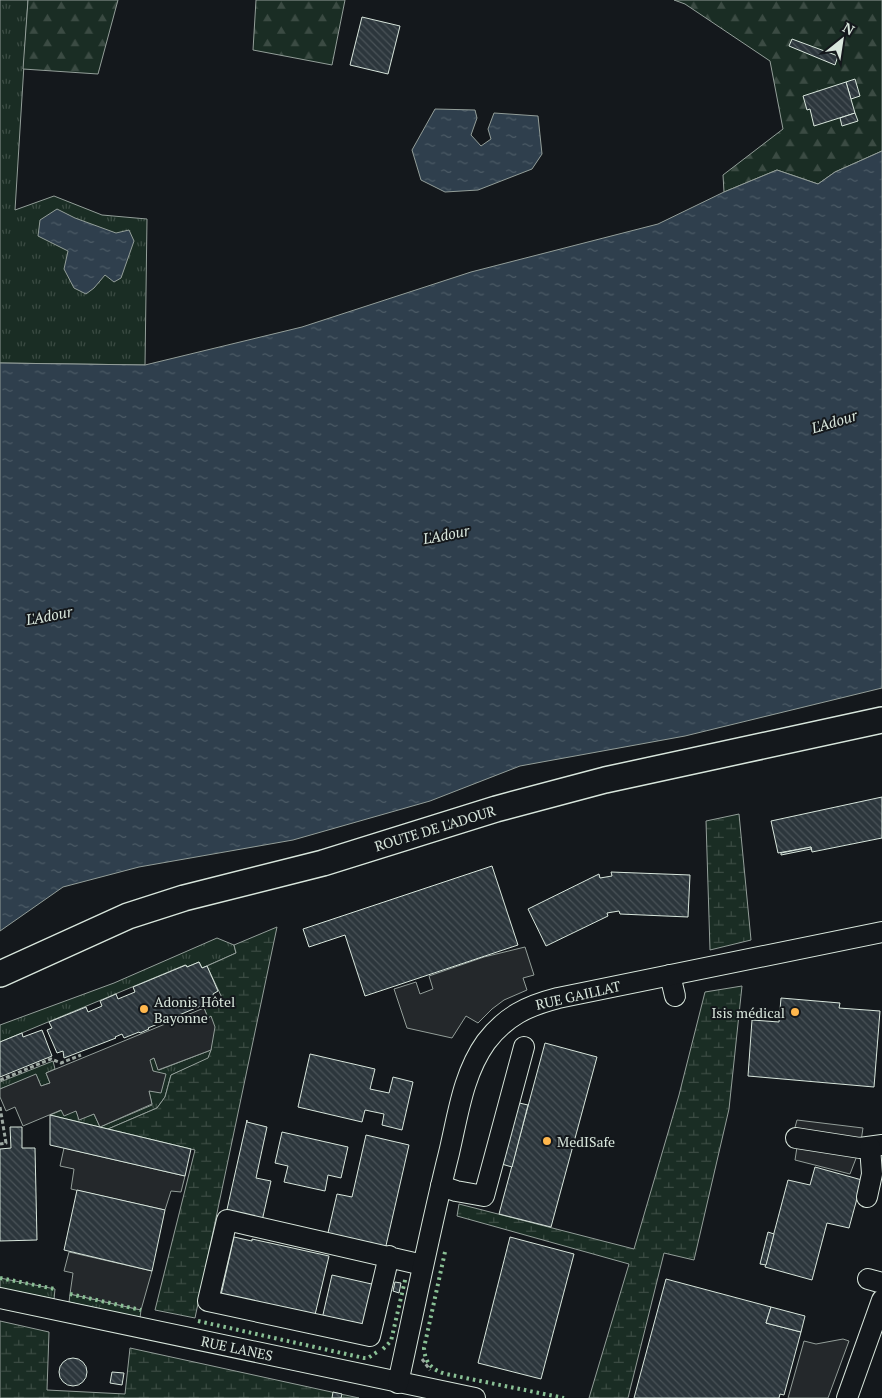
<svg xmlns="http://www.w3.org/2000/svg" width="882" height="1398" font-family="'PT Serif',serif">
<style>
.grass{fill:url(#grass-tufts);stroke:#939e99}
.forest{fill:url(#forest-firs);stroke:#939e99}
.wetland{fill:url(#wetland-marsh);stroke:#939e99}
.parking{fill:#24282b;stroke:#939e99}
.water{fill:url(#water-ripples);stroke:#939e99}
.building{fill:url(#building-back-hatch);stroke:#d8e6dc}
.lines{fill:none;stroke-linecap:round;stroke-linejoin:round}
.minor-casing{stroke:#d8e6dc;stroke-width:22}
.major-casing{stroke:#d8e6dc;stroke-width:28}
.path{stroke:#9da8a2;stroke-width:3;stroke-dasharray:4 2.5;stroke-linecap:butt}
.minor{stroke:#14181c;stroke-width:20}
.major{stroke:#14181c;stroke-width:25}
.hedge{stroke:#8ac095;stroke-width:4;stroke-dasharray:2.5 4;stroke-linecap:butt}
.poi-dot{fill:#ffb74d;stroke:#14181c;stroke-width:2}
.labels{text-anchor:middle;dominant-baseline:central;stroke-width:4;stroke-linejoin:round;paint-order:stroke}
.street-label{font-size:14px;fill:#d8e6dc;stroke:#14181c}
.poi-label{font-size:14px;fill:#d8e6dc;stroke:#14181c;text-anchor:start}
.water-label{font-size:15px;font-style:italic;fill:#d8e6dc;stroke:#14181c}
</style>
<defs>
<pattern id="grass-tufts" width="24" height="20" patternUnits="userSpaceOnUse" patternTransform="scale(1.25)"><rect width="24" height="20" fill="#1a2d24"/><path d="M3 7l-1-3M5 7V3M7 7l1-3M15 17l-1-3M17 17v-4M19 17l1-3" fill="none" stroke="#3b4b43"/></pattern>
<pattern id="forest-firs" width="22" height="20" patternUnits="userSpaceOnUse" patternTransform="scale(1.25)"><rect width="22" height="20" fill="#1a2d24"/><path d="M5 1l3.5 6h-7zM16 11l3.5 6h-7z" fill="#3b4b43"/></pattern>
<pattern id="wetland-marsh" width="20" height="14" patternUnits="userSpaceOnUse" patternTransform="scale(1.25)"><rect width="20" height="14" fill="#1a2d24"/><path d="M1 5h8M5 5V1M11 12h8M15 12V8" fill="none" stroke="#3b4b43"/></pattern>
<pattern id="water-ripples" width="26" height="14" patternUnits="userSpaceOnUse" patternTransform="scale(1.25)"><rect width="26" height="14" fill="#2f3f4d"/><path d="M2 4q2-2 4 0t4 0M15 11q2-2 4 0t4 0" fill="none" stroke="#4c5b66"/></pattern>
<pattern id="building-back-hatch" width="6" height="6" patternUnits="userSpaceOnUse" patternTransform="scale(1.25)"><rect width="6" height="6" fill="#2c363c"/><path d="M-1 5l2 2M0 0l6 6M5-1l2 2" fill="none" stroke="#4a5358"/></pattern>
</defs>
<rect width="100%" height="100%" fill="#14181c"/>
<!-- grass -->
<g class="grass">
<polygon points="0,0 28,0 15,210 54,196 102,215 147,219 145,365 0,363"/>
<polygon points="217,938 234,945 236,953 202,968 199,962 187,967 185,965 0,1042 0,1025 114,983"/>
<polygon points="211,1050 208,1059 171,1075 165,1097 157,1108 108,1129 50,1115 62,1110 76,1111 80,1119 94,1114 100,1127 152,1105 149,1091 153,1071 149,1060 154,1058 159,1070"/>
<polygon points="53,1061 55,1069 46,1073 50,1083 41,1086 36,1075 0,1089 0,1082"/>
<polygon points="0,1278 55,1289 54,1299 0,1288"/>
<polygon points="70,1294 141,1310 140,1318 69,1302"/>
</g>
<!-- forest -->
<g class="forest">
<polygon points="28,0 118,0 98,74 23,69"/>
<polygon points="256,0 345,0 332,65 253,50"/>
<polygon points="674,0 882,0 882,151 835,172 818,184 777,170 724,192 723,175 783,129 770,61 685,4"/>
</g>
<!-- wetland -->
<g class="wetland">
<polygon points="739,814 751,940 710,950 706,821"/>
<polygon points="277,927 195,1318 155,1310 195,1150 108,1129 157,1108 165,1097 171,1075 208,1058 211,1050 211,1017 208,1018 204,1008 223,1000 207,966 236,953 234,945"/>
<polygon points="742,986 729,1109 694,1260 664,1253 628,1398 589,1398 629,1264 457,1216 459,1204 634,1249 679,1095 705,992"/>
<polygon points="0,1321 49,1332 47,1390 125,1394 130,1348 359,1398 0,1398"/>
</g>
<!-- parking -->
<g class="parking">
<polygon points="525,947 534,975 523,978 527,990 504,1000 492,1009 478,1023 466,1016 452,1038 407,1028 394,989 416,982 420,994 433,989 429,976 484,957"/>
<polygon points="204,1008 208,1018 211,1016 215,1027 211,1050 158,1070 154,1058 150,1060 153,1071 166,1074 161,1093 149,1091 152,1104 100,1127 94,1114 79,1120 76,1111 64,1116 61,1110 23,1126 15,1107 6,1111 0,1097 0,1089 36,1074 41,1086 50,1083 46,1073"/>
<polygon points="797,1120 863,1128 860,1148 850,1174 795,1160 797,1147 790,1145"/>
<polygon points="64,1148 185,1176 181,1192 171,1191 165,1210 71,1189 74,1169 60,1166"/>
<polygon points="69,1252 152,1271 141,1310 70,1294 73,1273 64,1271"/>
<polygon points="843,1339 849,1341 828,1398 788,1398 804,1341 816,1344"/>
</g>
<!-- water -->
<g class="water">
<polygon points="435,109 475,110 477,118 471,135 481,146 491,139 488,129 494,113 538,116 542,154 532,169 478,190 445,192 421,180 412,150"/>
<polygon points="882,151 882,688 685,736 520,766 430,801 293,840 139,867 63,887 0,931 0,363 145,365 302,327 471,272 658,224 724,192 777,170 818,184 835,172"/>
<polygon points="57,209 75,218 116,233 129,230 134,241 121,278 114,282 105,275 94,288 86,294 74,288 64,269 68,251 38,236 40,220"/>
</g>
<!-- building -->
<g class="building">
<polygon points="362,17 400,26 388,74 350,65"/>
<polygon points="792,39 838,56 835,65 789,46"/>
<polygon points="855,79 860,96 851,99 846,82"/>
<polygon points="846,82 855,113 814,126 810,109 807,110 803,96"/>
<polygon points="855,113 858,121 842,126 840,118"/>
<polygon points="882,797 882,838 812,852 811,847 778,853 771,821"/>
<polygon points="811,847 811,849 781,855 781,853"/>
<polygon points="492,866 518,945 365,996 345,935 309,947 303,929"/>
<polygon points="611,872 690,875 688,917 620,914 619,911 607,913 608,916 546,946 528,909 599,874 600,878 612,876"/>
<polygon points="199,962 202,968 207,966 218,991 213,994 215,1000 148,1028 149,1029 140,1033 139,1032 124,1038 122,1034 115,1037 116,1038 64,1058 63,1051 57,1053 47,1030 52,1028 49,1022 86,1007 88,1012 102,1006 100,1001 116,994 118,999 135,992 133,987 186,965 187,967"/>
<polygon points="781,998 840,1003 839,1008 880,1011 874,1087 748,1076 752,1020 779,1022"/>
<polygon points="42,1030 52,1056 0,1077 0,1042 22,1033 23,1037"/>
<polygon points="545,1043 597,1057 551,1227 499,1214"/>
<polygon points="310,1054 375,1069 370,1089 389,1093 393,1077 413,1082 402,1130 382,1125 384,1114 365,1110 362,1122 298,1107"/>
<polygon points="515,1102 528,1105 512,1167 498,1163"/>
<polygon points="50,1115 191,1149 185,1176 50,1145"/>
<polygon points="247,1120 247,1122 267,1127 256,1178 271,1181 262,1221 226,1214"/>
<polygon points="10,1127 22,1127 22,1148 35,1148 37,1240 0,1241 0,1149 11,1148"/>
<polygon points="282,1132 348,1147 341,1178 328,1175 325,1191 284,1182 288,1166 275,1163"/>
<polygon points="366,1135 409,1145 385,1250 327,1237 337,1194 352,1197"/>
<polygon points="815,1167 862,1180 849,1228 827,1223 812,1280 765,1267 788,1180 810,1185"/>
<polygon points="77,1190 165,1210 152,1271 64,1250"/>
<polygon points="768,1232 774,1234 766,1265 760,1264"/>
<polygon points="234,1237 252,1241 252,1239 329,1256 314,1319 221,1295"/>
<polygon points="510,1237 574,1254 541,1379 478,1363"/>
<polygon points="332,1275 376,1285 366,1329 322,1319"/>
<polygon points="666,1279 771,1307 766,1323 801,1332 784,1395 780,1394 779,1398 634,1398"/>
<polygon points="395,1282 401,1283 399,1293 393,1291"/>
<polygon points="771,1307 805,1316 801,1332 766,1323"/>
<circle cx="73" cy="1372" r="14"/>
<polygon points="112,1372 124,1373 122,1385 110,1383"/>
<polygon points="333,1392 342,1394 341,1398 332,1398"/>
</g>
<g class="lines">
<defs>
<g id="minor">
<polyline points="670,975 675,996"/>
<polyline points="796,1138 860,1148 882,1145"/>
<polyline points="441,1186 456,1191 484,1196 524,1047"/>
<polyline points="867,1197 872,1174 870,1147"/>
<polyline points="389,1256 370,1336 208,1301 227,1220 423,1265"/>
<polyline points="868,1279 882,1283"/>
<polyline points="0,1298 475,1398"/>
<path d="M398,1383C415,1306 430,1229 449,1153C458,1115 463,1074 486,1042C506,1016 527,1006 558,998L882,932"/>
<polyline points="847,1398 882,1300"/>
</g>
<polyline id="major" points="0,974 128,916 184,898 323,863 496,809 605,780 882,720"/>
</defs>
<!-- minor casing -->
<use href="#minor" class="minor-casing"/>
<!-- major casing -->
<use href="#major" class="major-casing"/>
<!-- path -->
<g class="path">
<polyline points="0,1080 51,1059 61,1063 81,1055"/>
<polyline points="0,1107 6,1143 0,1144"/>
<polyline points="422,1359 430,1370"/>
</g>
<!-- minor -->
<use href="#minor" class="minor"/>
<!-- major -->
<use href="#major" class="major"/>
<!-- hedge -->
<g class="hedge">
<path d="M445,1252L424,1348C425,1363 432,1370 446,1374L564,1398"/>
<polyline points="0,1278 55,1289"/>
<polyline points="70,1294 141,1310"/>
<polyline points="198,1321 364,1358 368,1358 380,1350"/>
<polyline points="383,1349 391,1341 406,1276"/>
</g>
</g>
<!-- markers -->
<g class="poi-dot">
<circle cx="144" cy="1009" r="5"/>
<circle cx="795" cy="1012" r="5"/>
<circle cx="547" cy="1141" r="5"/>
</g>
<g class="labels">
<!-- street labels -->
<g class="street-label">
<text transform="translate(435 828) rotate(-17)">ROUTE DE L'ADOUR</text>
<text transform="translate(578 995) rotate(-13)">RUE GAILLAT</text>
<text transform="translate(237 1348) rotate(12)">RUE LANES</text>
</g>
<!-- poi labels -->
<g class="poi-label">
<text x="154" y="1001">Adonis Hôtel<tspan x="154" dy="16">Bayonne</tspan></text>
<text x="785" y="1012" text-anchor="end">Isis médical</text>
<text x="557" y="1141">MedISafe</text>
</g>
<!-- water labels -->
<g class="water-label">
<text transform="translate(834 421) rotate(-17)">L'Adour</text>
<text transform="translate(446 534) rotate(-11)">L'Adour</text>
<text transform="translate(49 615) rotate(-11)">L'Adour</text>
</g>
</g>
<!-- north arrow -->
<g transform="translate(842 40) rotate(30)" stroke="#14181c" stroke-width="4" paint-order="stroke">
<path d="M0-4L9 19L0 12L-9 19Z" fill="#d8e6dc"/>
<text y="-8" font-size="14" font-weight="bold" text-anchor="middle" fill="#d8e6dc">N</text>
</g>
</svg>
